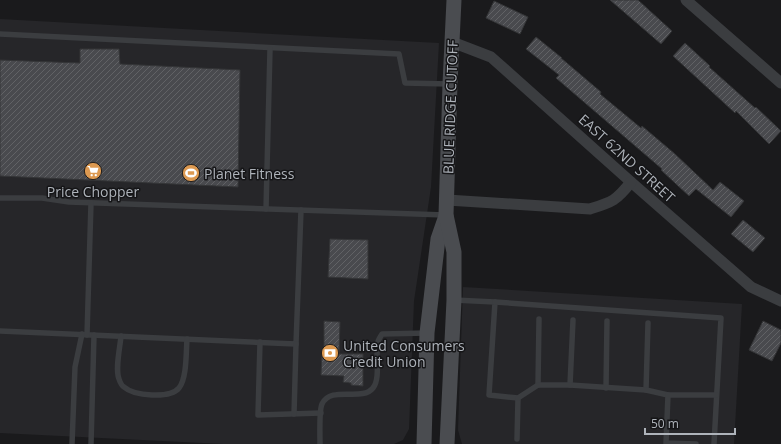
<svg xmlns="http://www.w3.org/2000/svg" width="781" height="444" font-family="'Open Sans',sans-serif">
<style>
.built{fill:#262629}
.building{fill:url(#building-hatch);stroke:#343537}
.lines{fill:none;stroke-linecap:round;stroke-linejoin:round}
.lane{stroke:#3b3d40;stroke-width:5.5}
.street{stroke:#3b3d40;stroke-width:11}
.secondary{stroke:#4a4c50;stroke-width:15}
.labels{text-anchor:middle;dominant-baseline:central;stroke-width:3;stroke-linejoin:round;paint-order:stroke}
.street-label{font-size:14px;fill:#aeb3ba;stroke:#151517}
.poi-label{font-size:14px;fill:#aeb3ba;stroke:#151517;text-anchor:start}
</style>
<defs>
<pattern id="building-hatch" width="6" height="6" patternUnits="userSpaceOnUse"><rect width="6" height="6" fill="#494a4e"/><path d="M-1 1l2-2M0 6l6-6M5 7l2-2" fill="none" stroke="#616265"/></pattern>
</defs>
<rect width="100%" height="100%" fill="#1a1a1c"/>
<!-- built -->
<g class="built">
<polygon points="0,19 439,43 431,187 414,301 409,429 403,440 394,444 223,444 0,433"/>
<polygon points="463,287 742,304 734,444 462,444 458,430"/>
</g>
<!-- building -->
<g class="building">
<polygon points="610,0 638,0 672,31 661,44"/>
<polygon points="494,1 528,17 520,34 486,18"/>
<polygon points="536,37 562,58 561,58 601,92 600,94 641,128 642,126 675,154 713,190 720,182 744,201 731,217 696,189 689,196 661,170 662,169 556,78 559,75 526,49"/>
<polygon points="685,43 710,66 709,67 755,108 756,107 781,131 769,144 736,111 735,113 673,56"/>
<polygon points="80,49 119,49 120,64 240,70 238,187 0,176 0,60 80,63"/>
<polygon points="743,220 765,238 753,252 731,234"/>
<polygon points="330,239 368,240 368,279 328,277"/>
<polygon points="324,321 340,322 339,354 363,354 363,386 351,385 351,383 343,382 344,376 321,375 322,353 324,353"/>
<polygon points="763,321 781,330 781,343 772,361 749,350"/>
</g>
<g class="lines">
<!-- lane -->
<g class="lane">
<polyline points="0,34 399,54 405,83 449,84"/>
<polyline points="0,198 42,198 69,202 445,215"/>
<polyline points="266,209 270,49"/>
<polyline points="454,300 495,302 489,395 518,398 517,439"/>
<polyline points="495,302 721,318 714,444"/>
<polyline points="0,331 296,344 301,210"/>
<polyline points="87,335 91,203"/>
<path d="M121,336C120,348 115,369 119,379C120,382 122,386 124,387C134,396 170,399 179,388C187,378 186,352 187,339"/>
<polyline points="260,342 258,415 321,413"/>
<polyline points="538,385 539,319"/>
<polyline points="570,385 573,320"/>
<polyline points="606,388 607,321"/>
<polyline points="646,390 648,323"/>
<polyline points="518,398 538,385 570,385 646,390 668,395"/>
<polyline points="294,414 296,344"/>
<polyline points="72,444 75,367 82,334"/>
<polyline points="91,444 94,335"/>
<path d="M320,444C320,435 319,410 322,404C331,385 362,402 373,388C381,378 375,354 378,342C378,340 381,336 382,334L427,333"/>
<polyline points="696,444 666,443 668,395 716,395"/>
</g>
<!-- street -->
<g class="street">
<polyline points="686,0 781,83"/>
<polyline points="452,42 491,57 631,182 751,287 781,301"/>
<path d="M447,200L590,209C612,202 616,201 631,182"/>
</g>
<!-- secondary -->
<g class="secondary">
<polyline points="424,444 427,333 438,239 446,216"/>
<polyline points="447,444 454,300 454,252 446,215 450,84 454,0"/>
</g>
</g>
<!-- icons -->
<defs>
<symbol id="supermarket-disc" viewBox="-11 -11 22 22"><circle r="9.5" fill="#dc9951" stroke="#151517"/><path d="M-6-5.5h2.5l.6 2H6L4.5 2H-2.5L-4.4-4H-6ZM-1.5 3.2a1.3 1.3 0 1 0 .1 0ZM3 3.2a1.3 1.3 0 1 0 .1 0Z" fill="#fff"/></symbol>
<symbol id="stadium-disc" viewBox="-11 -11 22 22"><circle r="9.5" fill="#dc9951" stroke="#151517"/><path d="M0-5a6.5 5 0 1 0 0 10a6.5 5 0 1 0 0-10ZM-3.5-1.8h7v3.6h-7Z" fill="#fff"/></symbol>
<symbol id="bank-disc" viewBox="-11 -11 22 22"><circle r="9.5" fill="#dc9951" stroke="#151517"/><path d="M-6-4H6V4H-6ZM0-2.3a2.3 2.3 0 1 0 0 4.6a2.3 2.3 0 1 0 0-4.6Z" fill="#fff"/></symbol>
</defs>
<g fill-rule="evenodd">
<use href="#supermarket-disc" x="83" y="161" width="20" height="20"/>
<use href="#stadium-disc" x="181" y="163" width="20" height="20"/>
<use href="#bank-disc" x="320" y="343" width="20" height="20"/>
</g>
<g class="labels">
<!-- street labels -->
<g class="street-label">
<text transform="translate(450 107) rotate(-88)">BLUE RIDGE CUTOFF</text>
<text transform="translate(627 158) rotate(42)">EAST 62ND STREET</text>
</g>
<!-- poi labels -->
<g class="poi-label">
<text x="204" y="173">Planet Fitness</text>
<text x="93" y="191" text-anchor="middle">Price Chopper</text>
<text x="343" y="345">United Consumers<tspan x="343" dy="16">Credit Union</tspan></text>
</g>
</g>
<!-- scale -->
<path d="M645 428v6h90v-6" fill="none" stroke="#aeb3ba" stroke-width="2"/>
<text x="651" y="428" font-size="12" fill="#aeb3ba" stroke="#151517" stroke-width="3" paint-order="stroke">50 m</text>
</svg>
